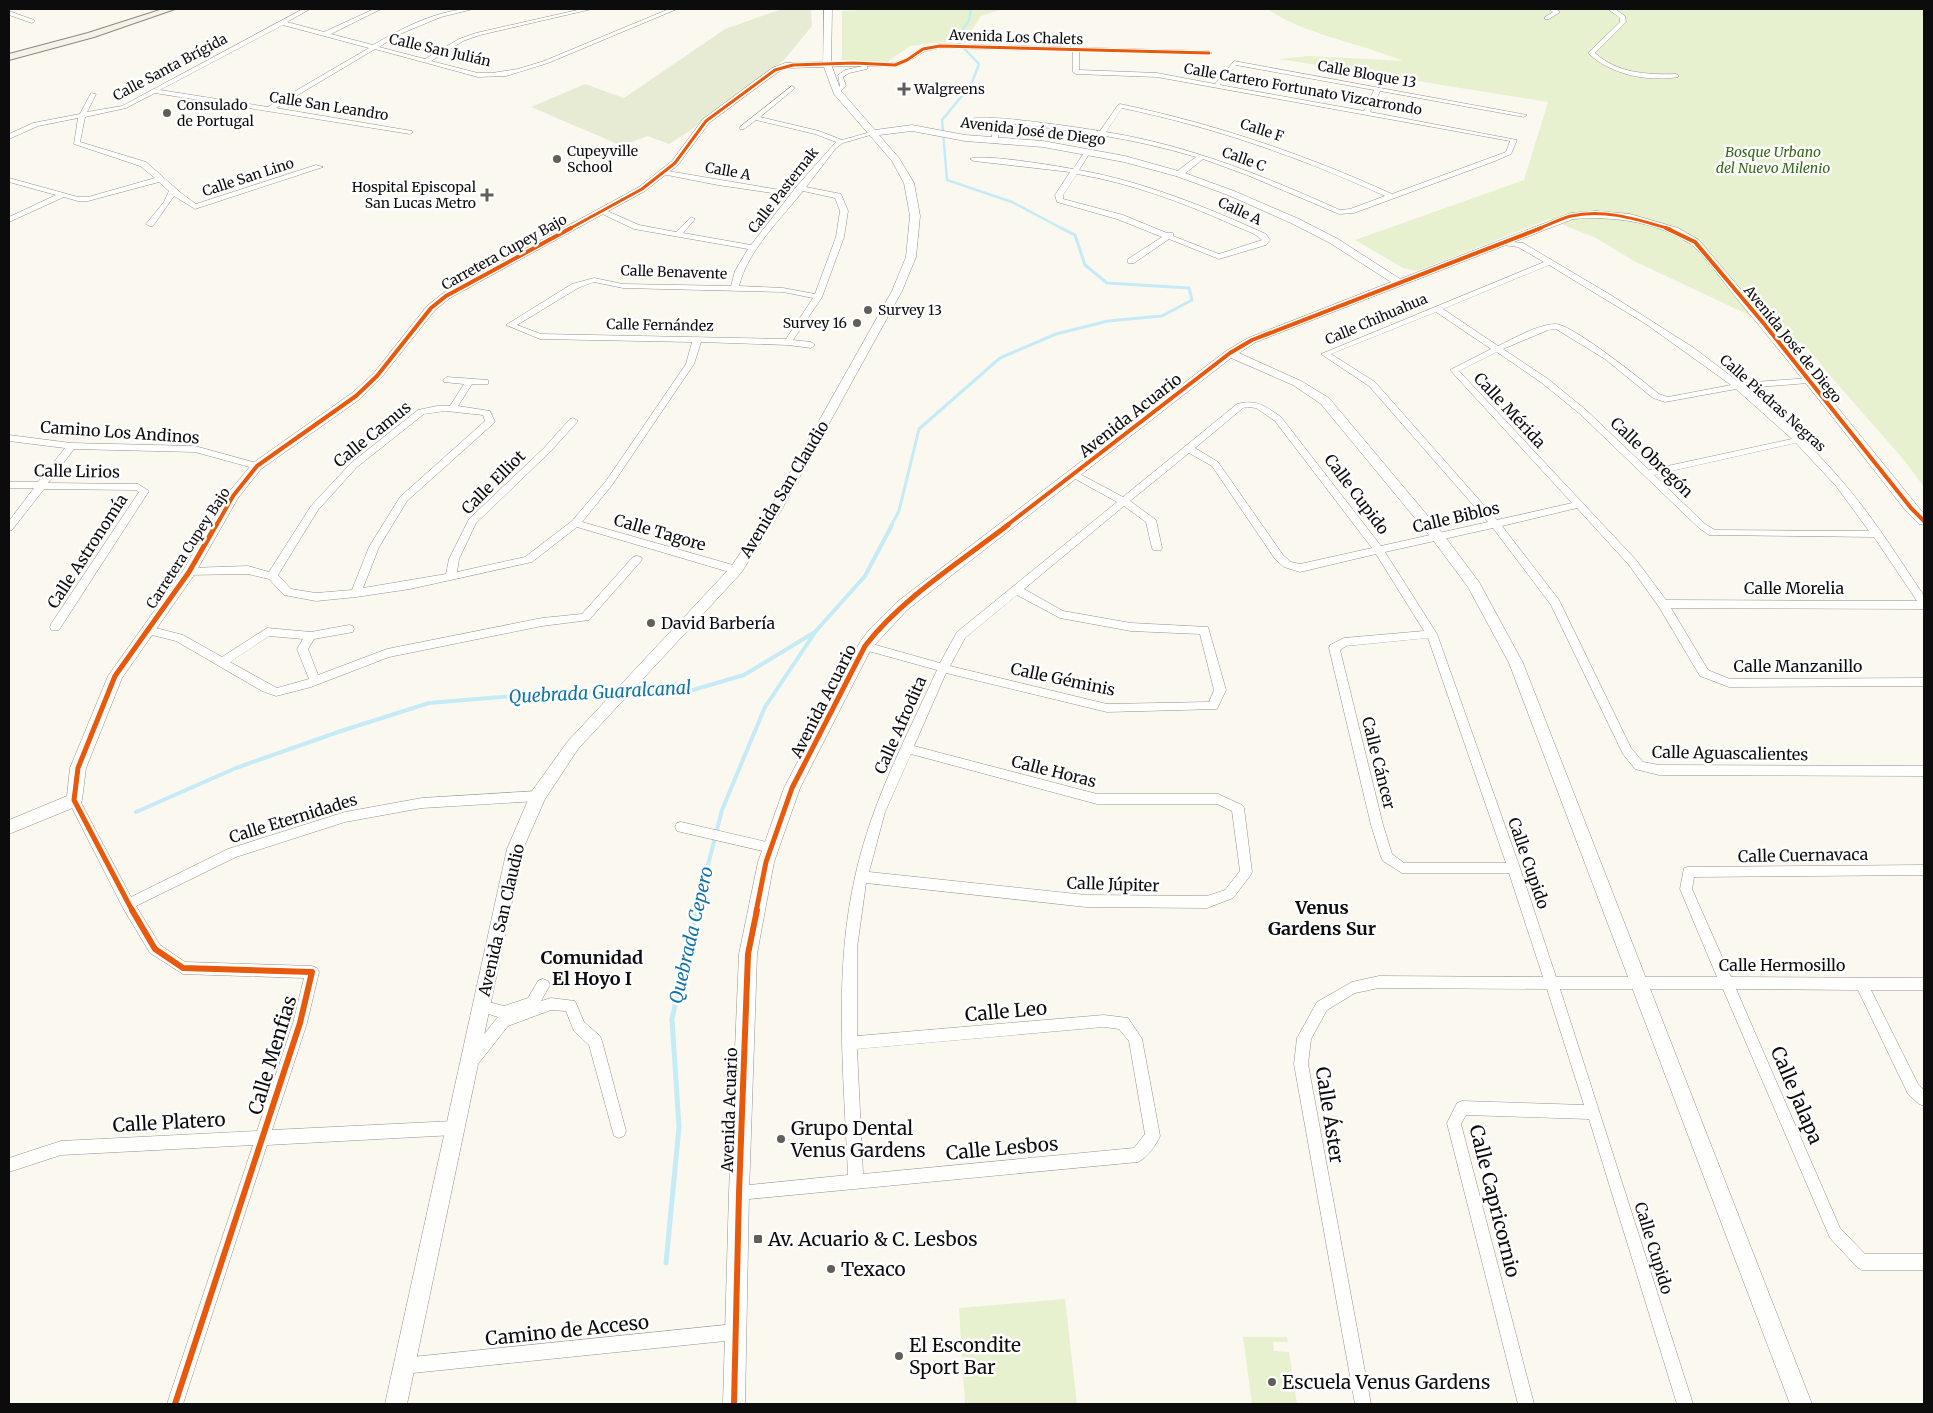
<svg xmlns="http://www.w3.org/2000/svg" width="1933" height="1413" font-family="Merriweather,serif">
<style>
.green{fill:#e7f1cf}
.cemetery{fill:#e8ebd4}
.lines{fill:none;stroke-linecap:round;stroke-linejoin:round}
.stream-far3{stroke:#c5ebf6;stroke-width:2.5}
.stream-far2{stroke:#c5ebf6;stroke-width:3}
.stream-far1{stroke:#c5ebf6;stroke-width:4}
.stream{stroke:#c5ebf6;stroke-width:5}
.minor-casing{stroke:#94928f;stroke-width:1}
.tertiary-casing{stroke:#94928f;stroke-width:1}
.secondary-casing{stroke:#8a8985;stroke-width:2}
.minor{fill:#fefefd;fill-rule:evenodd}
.tertiary{fill:#fefefd;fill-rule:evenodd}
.secondary{fill:#f5f2e8;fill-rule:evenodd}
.cycleway-far3-casing{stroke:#fff;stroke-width:5}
.cycleway-far2-casing{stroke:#fff;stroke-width:6}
.cycleway-far1-casing{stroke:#fff;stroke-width:8}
.cycleway-casing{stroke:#fff;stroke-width:9}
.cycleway-far3{stroke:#e8590c;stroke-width:3}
.cycleway-far2{stroke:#e8590c;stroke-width:4}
.cycleway-far1{stroke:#e8590c;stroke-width:5}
.cycleway{stroke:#e8590c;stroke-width:6}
.poi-dot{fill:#605f5c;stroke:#fff;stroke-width:2}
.labels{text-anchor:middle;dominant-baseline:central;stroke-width:5;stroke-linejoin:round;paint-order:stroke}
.far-street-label{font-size:14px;fill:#0c0c0c;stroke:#fff}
.far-poi-label{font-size:14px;fill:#0c0c0c;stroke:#fff;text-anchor:start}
.far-park-label{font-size:14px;font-style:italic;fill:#33671a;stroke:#fff}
.street-label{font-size:16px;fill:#0c0c0c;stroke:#fff}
.poi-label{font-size:16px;fill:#0c0c0c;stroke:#fff;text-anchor:start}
.water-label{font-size:18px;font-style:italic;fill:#1173a3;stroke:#fff}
.neighbourhood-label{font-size:18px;font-weight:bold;fill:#0c0c0c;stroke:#fff}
.near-street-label{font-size:19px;fill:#0c0c0c;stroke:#fff}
.near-poi-label{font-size:19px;fill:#0c0c0c;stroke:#fff;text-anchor:start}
</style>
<rect width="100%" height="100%" fill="#fbf8f0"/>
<!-- green -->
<g class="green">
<polygon points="879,9 1003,9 981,16 972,30 971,43 942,42 910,46 887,62 842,60 842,11"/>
<path d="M1267,9H1924V487L1904,460L1833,379L1806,346L1753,317L1634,261L1596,238L1549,219L1417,271L1403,268L1355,240L1524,180L1548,102L1279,59L1309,56L1403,61C1358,42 1308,36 1267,9Z"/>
<polygon points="1065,1299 1077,1404 965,1404 959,1308"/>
<polygon points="1243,1337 1287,1337 1288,1342 1273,1342 1274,1351 1289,1352 1297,1404 1252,1404"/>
</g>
<!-- cemetery -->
<polygon class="cemetery" points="782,9 811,9 812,26 784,60 688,132 669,144 647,136 622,146 531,107 585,84 624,98 725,29"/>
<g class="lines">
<!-- stream-far3 -->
<polyline class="stream-far3" points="971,9 969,20 956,40 979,64 971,85 942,120 947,180 1012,202 1063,229"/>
<!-- stream-far2 -->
<polyline class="stream-far2" points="891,526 899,511 919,429 1000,358 1056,334 1108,321 1162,316 1192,300 1189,288 1107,283 1085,265 1075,235 1061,228"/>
<!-- stream-far1 -->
<g class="stream-far1">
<polyline points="627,692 686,692 744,675 815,632 865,576 892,525"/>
<polyline points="136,812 236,768 341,731 429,703 537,694 617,692"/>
<polyline points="696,912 722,810 765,707 814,634"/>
</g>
<!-- stream -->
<polyline class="stream" points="666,1263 679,1127 672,1019 696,910"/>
<defs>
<g id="minor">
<path d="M303,9H310L287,22L324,32L374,9H381L331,34L373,45C403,28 438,9 473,9L441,17L400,34L379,47L425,59L459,39L476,33L582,9H592L480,35L463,41L431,61L478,73H492L518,69L544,61L669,9H677L548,63L506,76L478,77L375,49L276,108L412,131L413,132L410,134L155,93L126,108L85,117L80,142L146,162L181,193L196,204L316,165L323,167L195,209L174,196L153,226H150L146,224L164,202L169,191L159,182L88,201H78L64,197L9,222V217L56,195L9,182V178L78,197H88L155,178L140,166L74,144L78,118L38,126L9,139V134L33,123L80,114L91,93L96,94L87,112L122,106ZM283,25L369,48L268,107L160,90Z"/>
<polygon points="1549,9 1556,9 1560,12 1549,19 1545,19 1545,17 1553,12"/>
<path d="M1608,9H1615L1625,16L1626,22L1595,53C1617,73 1647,75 1676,74L1679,76L1678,77C1648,82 1612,75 1589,54V52L1620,22V18Z"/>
<polygon points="9,11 34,20 35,21 32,23 9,15"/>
<path d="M940,44L1209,51L1212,53L1211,54L1079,51V70L1157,73L1215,84L1234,61L1527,115L1524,117L1380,91L1370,112L1517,140L1511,154L1495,161L1354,213L1339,214L1247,175L1203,159L1182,176H1176V172L1196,157C1133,138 1068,129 1002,123L997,140L994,142L991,140L995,122L976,121L973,119C982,113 1082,128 1100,131L1118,105L1120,104C1215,124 1304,154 1392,194L1506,152L1510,141L1157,77L1076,74L1073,72V51L940,48L925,51L909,61L897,66H867V69L849,73L843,77L846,86L837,94L834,92L840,86L838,75L845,70L863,66H827L824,64L827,62L894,63L905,59L921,48ZM1236,65L1374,90L1364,111L1220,85ZM1122,108C1213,127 1300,157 1385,196L1350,209L1340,210C1264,176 1188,145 1106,132Z"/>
<path d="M792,86L794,87V89L760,117L819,131L842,140L874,131L877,133L843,143L836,148L806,187L841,194L848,211L844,237L822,297L793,340L811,342L815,345L811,348L788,345L701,342L694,364L612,485L582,522L740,567L741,570L740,573L736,574L577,527L532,562L410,589L356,597L316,601L284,595L269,579L248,574L185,575L184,572L189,568L248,566L269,572L311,506L351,463L418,410L437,406H450L464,384L444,382L443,380L447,377L488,380V384H472L458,406L490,411L495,422L407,501L379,547L363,588L446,574L449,559L469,519L544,448L570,419L573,418L578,421L550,452L476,523L459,559L457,572L525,557L572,521L606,481L686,364L692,342L540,339L506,325L572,284L594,278L623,284L731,286L735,271L748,249L634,229L598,212L605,210L639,225L676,232L691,217L695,219L683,233L751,245L797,186L836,142L815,134L756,120L744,129H740V127ZM803,191L835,198L840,211L836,237L815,294L783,288L739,286C748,250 780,220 803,191ZM594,282L623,288L783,292L813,298L786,339L541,334L517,325L578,288ZM446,411L483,415L485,421L400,497L369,547L352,590L316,593L291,589L278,575L318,510L357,467L424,414Z"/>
<path d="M1086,150L1091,151L1079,170C1145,182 1206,207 1266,234L1270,240L1266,245L1219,259L1169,239L1134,263H1128V259L1162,237L1117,219L1057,202L1055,195L1070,172L974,161L970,159C980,153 1057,166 1073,169ZM1077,174C1130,183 1182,202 1231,224C1241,229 1254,232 1262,240L1219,254L1173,236V233H1167L1123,215L1063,199V195Z"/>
<polygon points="662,170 786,191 790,193 786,195 718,185 662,174"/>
<path d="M1503,241L1523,243L1609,294L1694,348L1740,383L1811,378V382L1808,383L1746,388C1780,417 1813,447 1842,481C1873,517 1898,557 1924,596V609L1671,608L1708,670L1730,679L1924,678V686L1729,687L1700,676L1659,607L1629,565L1577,508L1502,526L1559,600L1631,748L1643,762L1659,765L1924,766V776L1659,775L1635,769L1623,754L1551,605L1493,528L1385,552L1437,634L1520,868L1556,977H1717L1680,889L1684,868L1688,867L1924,865V875L1694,877L1692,889L1731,977L1924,978V990H1871L1918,1084L1924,1090V1106L1919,1104L1908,1094L1858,990L1736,989L1840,1228L1865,1254H1924V1270H1862L1857,1267L1830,1238L1723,989H1560L1693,1404H1677L1589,1119L1466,1115L1461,1124L1534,1404H1518L1447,1123L1457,1103L1462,1101L1584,1105L1547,989L1379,988L1355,993L1327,1010L1311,1039L1308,1064L1371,1404H1355L1294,1064L1297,1038L1317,1002L1352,982L1379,976L1543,977L1509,873H1402L1383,861L1381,857L1371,825L1329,648L1330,645L1344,638L1424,631L1376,554L1300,572L1284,567L1275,559L1212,466L1189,453L1130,501L1156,520L1162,548L1161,550H1153L1152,548L1146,522L1124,506L1024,589L1063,611L1131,623L1208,627L1226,690L1217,709L1107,712L946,673L914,746L1097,794H1218L1242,805L1244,808L1252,872L1250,876L1233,898L1207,908L1086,907L866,883L857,948V1036L1104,1015L1128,1018L1142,1039L1160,1136C1156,1145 1147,1158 1138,1162L739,1200L734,1198L732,1193L734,1188L739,1186L848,1175C844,1077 833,974 855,877C871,803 906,738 937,670L861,649L860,646L861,643L865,642L940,663L957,632L1117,502L1070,476V472H1076L1123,497L1237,404C1257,399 1265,406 1281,417L1381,546L1488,522L1369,386L1321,354L1544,262L1518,247L1503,245ZM1549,265L1646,324L1731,385L1668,397L1659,394C1643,381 1571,323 1555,324C1536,325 1515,338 1498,346L1443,309ZM1436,312L1491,349L1450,370L1572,503L1497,520L1375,382L1331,354ZM1556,329L1605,359L1653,398L1665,402L1736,389L1792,439L1649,470L1586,410L1548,379L1503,349L1548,330ZM1497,352L1542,383L1580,414L1699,528L1709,535L1874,537L1917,601L1666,600L1637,561L1459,371ZM1248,407L1256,408L1275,421L1372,548L1300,564L1291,562L1283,555L1218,462L1195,448L1243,408ZM1796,443L1836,486L1869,531L1715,530L1705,524L1654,475ZM1017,595L1060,618L1131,631L1200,634L1214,690L1209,702L1107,704L950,666L965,638ZM1428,638L1506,863H1404L1392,854L1383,825L1340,650L1346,646ZM911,754L1097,804H1217L1232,811L1240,871L1225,890L1207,896L1086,895L869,872L885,812ZM1104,1027L1119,1029L1129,1041L1145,1134L1134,1148L863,1174L857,1049Z"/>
<polygon points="9,435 71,443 195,446 260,464 262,466 257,469 195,452 74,449 48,483 138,484 149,491 59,630 51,630 50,627 51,624 139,492 136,490 44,489 12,530 9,531 9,521 34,488 9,488 9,482 38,482 65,448 9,441"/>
<path d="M637,556L641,557L642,559L641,561L589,620L542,626L389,657L311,687L276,696L262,691L176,641L144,633L143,630L148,626L183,635L222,657L267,628L311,632L349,625L353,626L354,629L353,632L314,639L308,649L318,675L387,649L542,618L582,614L633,557ZM269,636L303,639L297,649L309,679L277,688L230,662Z"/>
<polygon points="538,791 542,793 544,796 542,799 538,801 422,808 345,822 236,857 136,906 160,945 185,962 312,966 317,968 319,972 307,1023 272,1130 454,1121 459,1123 461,1128 459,1133 454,1135 267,1145 183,1404 167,1404 253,1145 61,1155 9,1172 9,1158 61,1141 257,1131 293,1023 304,978 183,974 150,953 123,908 68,800 70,797 74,795 78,797 131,897 228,849 345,812 422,798"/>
<polygon points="681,822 771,843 775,844 777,848 775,852 771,853 681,832 677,831 675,827 677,823"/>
<polygon points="543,979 548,981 550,985 541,1001 551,998 575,1001 584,1022 600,1036 602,1041 626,1131 624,1136 619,1138 614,1136 589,1045 574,1031 566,1011 551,1010 508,1026 478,1064 473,1066 468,1064 466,1059 468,1054 498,1017 476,1010 474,1006 476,1002 481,1000 504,1006 528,998 538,981"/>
<polygon points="735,1324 741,1326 743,1332 741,1338 735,1340 403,1374 397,1372 395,1366 397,1360 403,1358"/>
</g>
<path id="tertiary" d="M824,9H832L831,64L841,91L875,130L912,125L965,135L1043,141L1125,156L1182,172L1234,191L1299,219L1338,239L1400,279L1571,213L1596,211L1630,214L1678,228L1699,240L1769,323L1924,514V525L1919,524L1906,511C1851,441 1796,369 1738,300C1727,287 1702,251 1689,243C1655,221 1612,216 1573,219L1256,342L1239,353L1301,381L1329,398L1443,534L1479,582L1523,663L1812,1404H1790L1509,663L1468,587L1433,540L1321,404L1293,385L1231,358L907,610L871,649L800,788L774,862L757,954L749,1193L745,1404H723L729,1193L739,954L758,862L784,788L860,642L869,630L897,602L1226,351L1248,338L1391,282L1330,243L1291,223L1228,195L1176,176L1124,162L1043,147L965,141L912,131L879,135L899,158L914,183L920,216L916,257L902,291L782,509L741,573L578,749L545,799L523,849L407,1404H385L507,849L532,791L568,741L731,567L770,508L892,291L906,257L910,216L904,183L892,161L834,94L824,67L786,68L778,72L709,123L678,165L645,191L450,298L435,310L381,378L360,399L261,469L238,498L194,575L122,678L86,768L82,800L80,805L9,834V820L67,796L70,768L108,676L184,569L228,493L253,463L352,393L373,374L427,306L442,294L639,187L672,161L703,119L772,68L785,63L823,62Z"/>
<polygon id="secondary" points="163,9 175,9 94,37 9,60 9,54 88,33"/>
</defs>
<!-- minor casing -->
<use href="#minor" class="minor-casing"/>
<!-- tertiary casing -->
<use href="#tertiary" class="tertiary-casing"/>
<!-- secondary casing -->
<use href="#secondary" class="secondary-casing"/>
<!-- minor -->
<use href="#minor" class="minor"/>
<!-- tertiary -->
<use href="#tertiary" class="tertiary"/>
<!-- secondary -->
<use href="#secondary" class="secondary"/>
<defs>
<g id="cycleway-far3">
<polyline points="569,229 642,189 675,163 706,121 775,70 793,65 854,63 895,65 907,60 923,49 940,46 1209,53"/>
<path d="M1538,229C1548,225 1560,219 1571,216C1604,208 1639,220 1670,229"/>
</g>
<g id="cycleway-far2">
<polyline points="1666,228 1695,242 1765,325 1911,508 1924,521"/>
<polyline points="216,526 233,496 257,466 356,396 377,376 431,308 446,296 571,228"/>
<polyline points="1006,526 1230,353 1252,340 1541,228"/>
</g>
<g id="cycleway-far1">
<polyline points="133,912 74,800 78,768 115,676 189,572 216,525"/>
<path d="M756,912L766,862L792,788L865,646C901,599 961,561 1008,525"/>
</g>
<g id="cycleway">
<polyline points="132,910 155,949 183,968 312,972 300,1023 175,1404"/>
<polyline points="734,1404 739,1193 748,954 757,910"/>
</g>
</defs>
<!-- cycleway-far3 casing -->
<use href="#cycleway-far3" class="cycleway-far3-casing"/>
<!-- cycleway-far2 casing -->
<use href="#cycleway-far2" class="cycleway-far2-casing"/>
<!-- cycleway-far1 casing -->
<use href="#cycleway-far1" class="cycleway-far1-casing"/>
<!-- cycleway casing -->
<use href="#cycleway" class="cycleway-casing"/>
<!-- cycleway-far3 -->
<use href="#cycleway-far3" class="cycleway-far3"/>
<!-- cycleway-far2 -->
<use href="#cycleway-far2" class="cycleway-far2"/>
<!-- cycleway-far1 -->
<use href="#cycleway-far1" class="cycleway-far1"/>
<!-- cycleway -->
<use href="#cycleway" class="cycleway"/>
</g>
<!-- markers -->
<g class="poi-dot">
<path d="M901.5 81.5h5v5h5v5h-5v5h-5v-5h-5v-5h5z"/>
<circle cx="167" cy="113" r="5"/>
<circle cx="557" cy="159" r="5"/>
<path d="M484.5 187.5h5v5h5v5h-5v5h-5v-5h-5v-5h5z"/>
<circle cx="868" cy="310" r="5"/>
<circle cx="857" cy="323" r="5"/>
<circle cx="651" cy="623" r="5"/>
<circle cx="781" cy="1139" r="5"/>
<rect x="753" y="1234" width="10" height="10" rx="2.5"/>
<circle cx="831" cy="1269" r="5"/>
<circle cx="899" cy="1356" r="5"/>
<circle cx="1272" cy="1382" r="5"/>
</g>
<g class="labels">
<!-- far-street labels -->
<g class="far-street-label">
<text transform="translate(1016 37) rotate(2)">Avenida Los Chalets</text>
<text transform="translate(440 50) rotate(13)">Calle San Julián</text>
<text transform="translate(170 67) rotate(-28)">Calle Santa Brígida</text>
<text transform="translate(1367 74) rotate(10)">Calle Bloque 13</text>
<text transform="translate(1303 89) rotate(10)">Calle Cartero Fortunato Vizcarrondo</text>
<text transform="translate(329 106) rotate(9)">Calle San Leandro</text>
<text transform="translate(1262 130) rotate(18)">Calle F</text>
<text transform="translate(1033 131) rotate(7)">Avenida José de Diego</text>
<text transform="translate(1244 159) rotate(20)">Calle C</text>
<text transform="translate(728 171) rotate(10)">Calle A</text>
<text transform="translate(248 177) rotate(-18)">Calle San Lino</text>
<text transform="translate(783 190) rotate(-52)">Calle Pasternak</text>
<text transform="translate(1240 211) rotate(25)">Calle A</text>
<text transform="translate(504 252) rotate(-29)">Carretera Cupey Bajo</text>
<text transform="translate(674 272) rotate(2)">Calle Benavente</text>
<text transform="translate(1376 319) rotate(-23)">Calle Chihuahua</text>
<text transform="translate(660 325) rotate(1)">Calle Fernández</text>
<text transform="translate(1793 344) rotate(51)">Avenida José de Diego</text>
<text transform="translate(1773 403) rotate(42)">Calle Piedras Negras</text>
<text transform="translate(188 548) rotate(-57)">Carretera Cupey Bajo</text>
</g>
<!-- far-poi labels -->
<g class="far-poi-label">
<text x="914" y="89">Walgreens</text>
<text x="177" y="105">Consulado<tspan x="177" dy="16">de Portugal</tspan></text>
<text x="567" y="151">Cupeyville<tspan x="567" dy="16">School</tspan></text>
<text x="476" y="187" text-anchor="end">Hospital Episcopal<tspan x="476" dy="16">San Lucas Metro</tspan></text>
<text x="878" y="310">Survey 13</text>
<text x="847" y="323" text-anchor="end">Survey 16</text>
</g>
<!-- far-park labels -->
<g class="far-park-label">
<text x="1773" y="152">Bosque Urbano<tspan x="1773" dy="16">del Nuevo Milenio</tspan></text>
</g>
<!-- street labels -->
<g class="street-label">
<text transform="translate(1510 410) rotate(47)">Calle Mérida</text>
<text transform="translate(1130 415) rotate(-38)">Avenida Acuario</text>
<text transform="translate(120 432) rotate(4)">Camino Los Andinos</text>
<text transform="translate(372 434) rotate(-39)">Calle Camus</text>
<text transform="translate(1652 457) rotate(44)">Calle Obregón</text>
<text transform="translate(77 471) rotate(1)">Calle Lirios</text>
<text transform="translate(493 482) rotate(-45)">Calle Elliot</text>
<text transform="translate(784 489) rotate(-59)">Avenida San Claudio</text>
<text transform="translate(1357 494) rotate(53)">Calle Cupido</text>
<text transform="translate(1456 517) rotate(-13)">Calle Biblos</text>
<text transform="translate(660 532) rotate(16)">Calle Tagore</text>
<text transform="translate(87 551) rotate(-57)">Calle Astronomía</text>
<text x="1794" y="588">Calle Morelia</text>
<text x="1798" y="666">Calle Manzanillo</text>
<text transform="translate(1063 679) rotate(12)">Calle Géminis</text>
<text transform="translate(823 701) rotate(-63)">Avenida Acuario</text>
<text transform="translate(900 725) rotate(-66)">Calle Afrodita</text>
<text transform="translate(1730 753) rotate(1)">Calle Aguascalientes</text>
<text transform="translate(1379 763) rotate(76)">Calle Cáncer</text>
<text transform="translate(1054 771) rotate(14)">Calle Horas</text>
<text transform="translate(293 818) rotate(-17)">Calle Eternidades</text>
<text transform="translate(1803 855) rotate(-1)">Calle Cuernavaca</text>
<text transform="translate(1529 863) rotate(71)">Calle Cupido</text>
<text transform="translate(1113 884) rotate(2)">Calle Júpiter</text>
<text transform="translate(501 920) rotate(-77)">Avenida San Claudio</text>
<text x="1782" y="965">Calle Hermosillo</text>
<text transform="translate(729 1110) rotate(-88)">Avenida Acuario</text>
<text transform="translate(1654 1248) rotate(73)">Calle Cupido</text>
</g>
<!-- poi labels -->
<g class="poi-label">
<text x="661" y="623">David Barbería</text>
</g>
<!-- water labels -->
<g class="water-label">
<text transform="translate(600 692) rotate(-3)">Quebrada Guaralcanal</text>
<text transform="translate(691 935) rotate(-77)">Quebrada Cepero</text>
</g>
<!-- neighbourhood labels -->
<g class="neighbourhood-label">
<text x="1322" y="907">Venus<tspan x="1322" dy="21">Gardens Sur</tspan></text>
<text x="592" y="957">Comunidad<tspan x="592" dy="21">El Hoyo I</tspan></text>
</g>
<!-- near-street labels -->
<g class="near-street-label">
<text transform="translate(1006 1011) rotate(-5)">Calle Leo</text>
<text transform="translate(272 1055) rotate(-73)">Calle Menfias</text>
<text transform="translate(1797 1095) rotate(67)">Calle Jalapa</text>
<text transform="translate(1330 1115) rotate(81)">Calle Áster</text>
<text transform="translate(169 1122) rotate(-3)">Calle Platero</text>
<text transform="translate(1002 1148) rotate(-5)">Calle Lesbos</text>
<text transform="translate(1495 1201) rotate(76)">Calle Capricornio</text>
<text transform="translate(567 1330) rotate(-6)">Camino de Acceso</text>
</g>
<!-- near-poi labels -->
<g class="near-poi-label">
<text x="791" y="1128">Grupo Dental<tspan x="791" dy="22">Venus Gardens</tspan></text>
<text x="768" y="1239">Av. Acuario &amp; C. Lesbos</text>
<text x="841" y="1269">Texaco</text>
<text x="909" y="1345">El Escondite<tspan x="909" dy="22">Sport Bar</tspan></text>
<text x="1282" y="1382">Escuela Venus Gardens</text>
</g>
</g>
<!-- border -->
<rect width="1933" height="1413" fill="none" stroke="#0c0c0c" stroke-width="20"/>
</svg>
